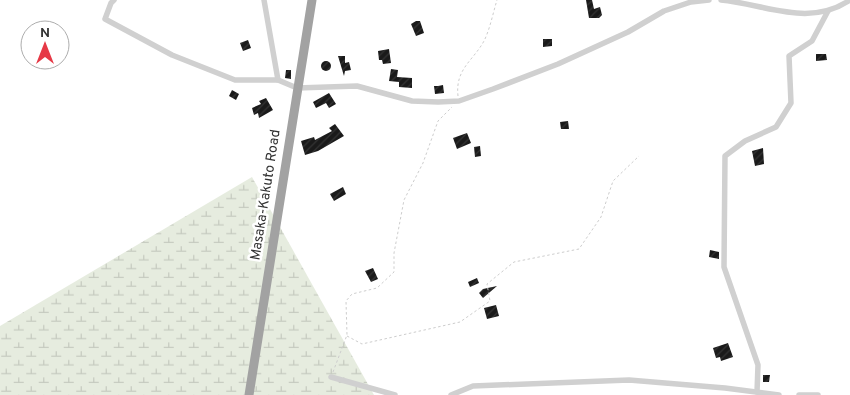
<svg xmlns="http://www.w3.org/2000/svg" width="850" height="395" font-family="Overpass,sans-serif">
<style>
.wetland{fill:url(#wetland-marsh)}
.building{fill:url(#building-hatch)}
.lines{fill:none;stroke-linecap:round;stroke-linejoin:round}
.path{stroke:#cdcdcd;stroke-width:1;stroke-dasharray:2.5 2.5;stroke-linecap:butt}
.minor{stroke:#d0d0d0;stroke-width:5.5}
.trunk{stroke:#a2a2a2;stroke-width:9}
.labels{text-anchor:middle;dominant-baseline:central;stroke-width:5;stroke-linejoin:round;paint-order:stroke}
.street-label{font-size:14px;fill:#333;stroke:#fff}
</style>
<defs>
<pattern id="wetland-marsh" width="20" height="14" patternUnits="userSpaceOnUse" patternTransform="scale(1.25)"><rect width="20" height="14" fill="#e6ecdf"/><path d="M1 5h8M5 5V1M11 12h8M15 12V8" fill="none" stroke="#c6cbc0"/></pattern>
<pattern id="building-hatch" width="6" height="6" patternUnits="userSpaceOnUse" patternTransform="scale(1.25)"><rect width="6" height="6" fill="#1a1a1a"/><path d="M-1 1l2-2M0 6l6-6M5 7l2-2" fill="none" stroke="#333"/></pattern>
</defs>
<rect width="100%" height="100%" fill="#fff"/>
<!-- wetland -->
<polygon class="wetland" points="252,177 374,395 0,395 0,326"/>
<!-- building -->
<g class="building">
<polygon points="586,0 592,0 594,9 600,7 602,15 599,18 589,18"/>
<polygon points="416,21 420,21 424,33 416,36 411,24"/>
<polygon points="543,39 552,39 552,46 543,47"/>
<polygon points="248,40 251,48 243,51 240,43"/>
<polygon points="389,49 391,63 383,64 382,60 379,60 378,51"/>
<polygon points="816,54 826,54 827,60 816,61"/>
<polygon points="338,56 345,56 345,63 349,62 351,70 345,71 344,76"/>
<circle cx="326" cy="66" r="5"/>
<polygon points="391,69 398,70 397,77 412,78 412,88 399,87 399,82 389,81"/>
<polygon points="286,70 291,70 291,79 285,78"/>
<polygon points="438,86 443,85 444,93 435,94 434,86"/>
<polygon points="232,90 239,94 236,100 229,96"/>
<polygon points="329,93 336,104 329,108 326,103 316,108 313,102"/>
<polygon points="266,98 273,110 259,118 258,113 254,115 252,108 261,104 259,101"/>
<polygon points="568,121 569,129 561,129 560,122"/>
<polygon points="335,124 344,136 318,151 305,155 301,141 314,137 315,140 332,131 329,128"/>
<polygon points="467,133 471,143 457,149 453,138"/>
<polygon points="480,146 481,156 475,157 474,147"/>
<polygon points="763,148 764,164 755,166 752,151"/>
<polygon points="343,187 346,194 334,201 330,194"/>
<polygon points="710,250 719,252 719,259 709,257"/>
<polygon points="373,268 378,279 371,282 365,271"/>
<polygon points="477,278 479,283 470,287 468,282"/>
<polygon points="497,286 483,298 479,293 483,289"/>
<polygon points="496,305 499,316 487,319 484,308"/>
<polygon points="728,343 733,357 721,361 720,357 716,358 713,348"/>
<polygon points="763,375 770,375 769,382 763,382"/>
</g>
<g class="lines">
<!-- path -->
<g class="path">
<path d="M458,96C455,69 473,61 484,41C490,29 493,13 497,0"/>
<polyline points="347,336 362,344 460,322 490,301 487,284 514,262 579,249 601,217 613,181 639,156"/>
<polyline points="333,372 347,335 346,301 352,294 377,288 394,272 394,253 404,200 423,163 438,121 452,107"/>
</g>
<!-- minor -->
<g class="minor">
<polyline points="114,0 111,3 105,19 172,55 235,80 278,80 297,88 357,86 412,101 438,102 459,101 493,89 558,64 628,32 664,11 691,2 709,0"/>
<polyline points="264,0 278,80"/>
<path d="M721,0C765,4 809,28 850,0"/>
<polyline points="331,377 395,395"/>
<polyline points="757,392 758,365 724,267 725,156 745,141 776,127 791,103 789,56 812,41 828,11"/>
<polyline points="451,395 473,386 629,380 725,388 779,395"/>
<polyline points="799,395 818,395"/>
</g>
<!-- trunk -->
<polyline class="trunk" points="249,395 312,0"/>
</g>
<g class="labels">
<!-- street labels -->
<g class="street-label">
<text transform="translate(266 195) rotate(-81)">Masaka-Kakuto Road</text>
</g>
</g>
<!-- north arrow -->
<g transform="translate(45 45)"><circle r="24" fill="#ffffff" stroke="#adadad"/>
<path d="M0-4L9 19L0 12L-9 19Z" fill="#e63946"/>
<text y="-8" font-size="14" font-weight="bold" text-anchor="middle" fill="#333333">N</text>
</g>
</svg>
